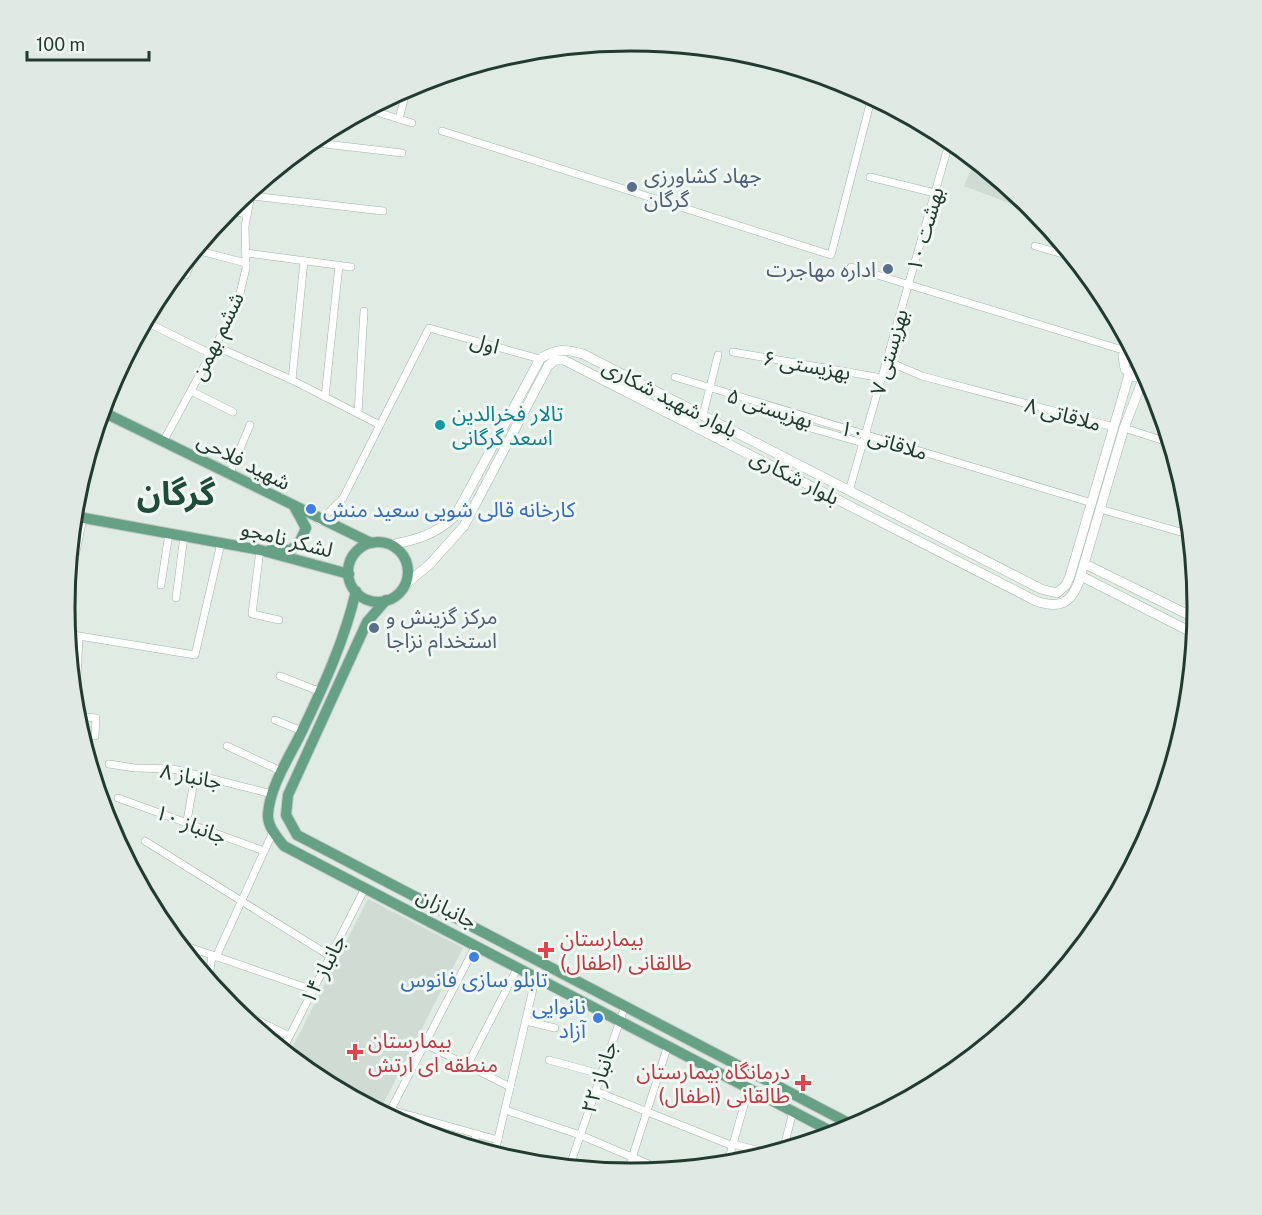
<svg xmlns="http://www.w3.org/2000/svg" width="1262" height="1215" font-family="'Public Sans','Noto Sans Arabic',sans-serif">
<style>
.built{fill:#cfdbd3}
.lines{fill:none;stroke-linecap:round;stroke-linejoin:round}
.minor-casing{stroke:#a3b3aa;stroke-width:8}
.secondary-casing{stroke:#a2b9ad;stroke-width:10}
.primary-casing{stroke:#c1c8c5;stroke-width:12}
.minor{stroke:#fff;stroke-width:7}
.secondary{stroke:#fff;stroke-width:9}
.primary{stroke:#66a085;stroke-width:10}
.service-dot{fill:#5c6f8a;stroke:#f1f8f3;stroke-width:2}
.culture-dot{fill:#0f9aa8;stroke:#f1f8f3;stroke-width:2}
.shop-dot{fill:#3f7fe0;stroke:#f1f8f3;stroke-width:2}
.health-dot{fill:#e0444e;stroke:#f1f8f3;stroke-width:2}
.labels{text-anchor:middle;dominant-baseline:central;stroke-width:6;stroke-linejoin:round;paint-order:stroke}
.service-label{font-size:21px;fill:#4e5e75;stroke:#f1f8f3;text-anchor:start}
.street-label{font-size:21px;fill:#213b2f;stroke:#f1f8f3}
.culture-label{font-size:21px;fill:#0d838f;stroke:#f1f8f3;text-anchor:start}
.shop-label{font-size:21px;fill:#366cbe;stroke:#f1f8f3;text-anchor:start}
.health-label{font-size:21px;fill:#be3a42;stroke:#f1f8f3;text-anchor:start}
.town-label{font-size:33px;font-weight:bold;fill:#1e4c38;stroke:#f1f8f3}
.rim{fill:none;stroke:#213b2f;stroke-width:3}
</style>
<rect width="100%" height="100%" fill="#e0ebe4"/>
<!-- built -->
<g class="built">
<polygon points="975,160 1032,207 1038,214 964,186"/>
<polygon points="368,899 463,948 379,1112 316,1079 288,1056"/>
</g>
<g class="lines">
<defs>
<g id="minor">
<polyline points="367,109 412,123"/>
<polyline points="399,119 407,88"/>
<polyline points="442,131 831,255 872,96"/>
<polyline points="308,142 402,153"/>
<polyline points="870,177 935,193"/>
<polyline points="251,196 383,211"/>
<polyline points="227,210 247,214"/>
<polyline points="1035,246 1073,257"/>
<polyline points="246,253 351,267"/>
<polyline points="851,267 1126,351"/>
<polyline points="186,275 196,250 246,263"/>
<polyline points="144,321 211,354"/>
<polyline points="215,346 292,380 380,425"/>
<polyline points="733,352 882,378"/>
<polyline points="887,361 922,376 1114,427"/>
<polyline points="675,377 1092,503"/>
<polyline points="292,380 304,261"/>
<polyline points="191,391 233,412"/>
<polyline points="325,397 339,265"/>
<polyline points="358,413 364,311"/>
<polyline points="703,415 718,355"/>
<polyline points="800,425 863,443"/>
<polyline points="1124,428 1171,443"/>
<polyline points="163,442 237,306 246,268 245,226 252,189"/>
<polyline points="229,475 250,425"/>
<polyline points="849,491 950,140"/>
<polyline points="1100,509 1191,535"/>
<polyline points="320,521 343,498 429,328 540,359"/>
<polyline points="260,550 252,614 279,620"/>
<polyline points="73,566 83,518"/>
<polyline points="161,585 169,533"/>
<polyline points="176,598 184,536"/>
<polyline points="67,634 195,655 221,543"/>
<polyline points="79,637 75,716 96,718 95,736"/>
<polyline points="280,676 321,692"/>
<polyline points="275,720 302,731"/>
<polyline points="227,746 283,772"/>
<polyline points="109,764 135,768 173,769 272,794"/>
<polyline points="118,798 264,851"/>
<polyline points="187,821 195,775"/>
<polyline points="145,841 330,956"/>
<polyline points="177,943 313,990"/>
<polyline points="216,957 273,832"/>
<polyline points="189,958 191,948"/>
<polyline points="210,971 212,955"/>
<polyline points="241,1012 289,1036"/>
<polyline points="526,1021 555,1028"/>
<polyline points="425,1044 510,1087"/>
<polyline points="282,1051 365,888"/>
<polyline points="549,1060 600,1074"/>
<polyline points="467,1066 518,967"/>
<polyline points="595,1091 733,1146"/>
<polyline points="391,1110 498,1140"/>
<polyline points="505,1110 580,1135 665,1171"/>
<polyline points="387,1117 476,945"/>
<polyline points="733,1144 772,1154"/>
<polyline points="471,1149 477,1134"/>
<polyline points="783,1151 793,1111"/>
<polyline points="494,1156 536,976"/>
<polyline points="727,1165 749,1088"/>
<polyline points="569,1168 625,1006"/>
<polyline points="627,1174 668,1045"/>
</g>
<g id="secondary">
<polyline points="1131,346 1123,356 1125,369 1135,377 1148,377"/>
<path d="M390,545C416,540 435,535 455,516L540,359C556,348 566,349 583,354L1041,589L1057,593L1066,585L1070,576L1129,375"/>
<polyline points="1085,564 1197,619"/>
<polyline points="1081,576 1195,634"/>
<path d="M406,584L430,564L464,526L548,366L555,360H564L1036,601C1059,609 1071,604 1079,581L1124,428L1143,379"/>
</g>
<g id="primary">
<polyline points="101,411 371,543"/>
<polyline points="73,516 260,550 349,574"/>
<circle cx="378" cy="572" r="30"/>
<polyline points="270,550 291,550 300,541 306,528 295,508"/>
<path d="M356,591C345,639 324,685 303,729C291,755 270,785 268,814C267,826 277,837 284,846L838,1135"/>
<polyline points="386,600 367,622 288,795 286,815 297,835 856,1127"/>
</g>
</defs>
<!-- minor casing -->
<use href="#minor" class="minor-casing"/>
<!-- secondary casing -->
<use href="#secondary" class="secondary-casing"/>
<!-- primary casing -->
<use href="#primary" class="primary-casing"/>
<!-- minor -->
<use href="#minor" class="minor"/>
<!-- secondary -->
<use href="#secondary" class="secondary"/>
<!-- primary -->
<use href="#primary" class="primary"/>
</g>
<!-- markers -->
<g class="service-dot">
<circle cx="632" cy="187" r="6"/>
<circle cx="888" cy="269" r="6"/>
<circle cx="374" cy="628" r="6"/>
</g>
<circle class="culture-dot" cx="440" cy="425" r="6"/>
<g class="shop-dot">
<circle cx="311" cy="509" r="6"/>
<circle cx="474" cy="957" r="6"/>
<circle cx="598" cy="1018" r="6"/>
</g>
<g class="health-dot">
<path d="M543 941h6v6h6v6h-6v6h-6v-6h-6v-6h6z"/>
<path d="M352 1043h6v6h6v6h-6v6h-6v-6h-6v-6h6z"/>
<path d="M800 1074h6v6h6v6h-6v6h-6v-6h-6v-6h6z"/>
</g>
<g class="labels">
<!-- service labels -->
<g class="service-label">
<text x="644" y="175">جهاد کشاورزی<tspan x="644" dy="24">گرگان</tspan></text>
<text x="876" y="269" text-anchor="end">اداره مهاجرت</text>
<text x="386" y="616">مرکز گزینش و<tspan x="386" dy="24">استخدام نزاجا</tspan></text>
</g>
<!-- street labels -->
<g class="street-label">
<text transform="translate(925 229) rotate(-74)">بهشت ۱۰</text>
<text transform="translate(217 336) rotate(-64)">ششم بهمن</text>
<text transform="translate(485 343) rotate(16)">اول</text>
<text transform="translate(889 352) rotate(-74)">۷ بهزیستی</text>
<text transform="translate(807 365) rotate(10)">بهزیستی ۶</text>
<text transform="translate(670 398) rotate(27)">بلوار شهید شکاری</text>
<text transform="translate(770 408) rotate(18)">۵ بهزیستی</text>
<text transform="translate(1063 414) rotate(15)">ملاقاتی ۸</text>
<text transform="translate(884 440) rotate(17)">۱۰ ملاقاتی</text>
<text transform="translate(244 461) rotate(27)">شهید فلاحی</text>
<text transform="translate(795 477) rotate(27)">بلوار شکاری</text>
<text transform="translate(287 539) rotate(14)">لشکر نامجو</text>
<text transform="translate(191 776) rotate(11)">جانباز ۸</text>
<text transform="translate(191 824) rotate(21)">۱۰ جانباز</text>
<text transform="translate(447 908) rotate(27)">جانبازان</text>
<text transform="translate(323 969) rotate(-63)">جانباز ۱۴</text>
<text transform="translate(599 1077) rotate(-72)">۲۲ جانباز</text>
</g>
<!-- culture labels -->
<g class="culture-label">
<text x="452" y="413">تالار فخرالدین<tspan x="452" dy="24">اسعد گرگانی</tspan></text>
</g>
<!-- shop labels -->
<g class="shop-label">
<text x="323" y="509">کارخانه قالی شویی سعید منش</text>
<text x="474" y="979" text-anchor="middle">تابلو سازی فانوس</text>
<text x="586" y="1006" text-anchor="end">نانوایی<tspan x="586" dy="24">آزاد</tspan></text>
</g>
<!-- health labels -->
<g class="health-label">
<text x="560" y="938">بیمارستان<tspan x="560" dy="24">طالقانی (اطفال)</tspan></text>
<text x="368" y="1040">بیمارستان<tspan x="368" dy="24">منطقه ای ارتش</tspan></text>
<text x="790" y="1071" text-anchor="end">درمانگاه بیمارستان<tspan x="790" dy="24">طالقانی (اطفال)</tspan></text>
</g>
<!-- town labels -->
<g class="town-label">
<text x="176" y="493">گرگان</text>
</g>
</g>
<!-- crop -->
<path d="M0 0H1262V1215H0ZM75 607a556 556 0 1 1 1112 0a556 556 0 1 1-1112 0Z" fill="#e0e9e3" fill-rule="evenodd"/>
<path class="rim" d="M75 607a556 556 0 1 1 1112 0a556 556 0 1 1-1112 0Z"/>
<!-- scale -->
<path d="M27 51v9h122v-9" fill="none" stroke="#213b2f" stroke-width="3"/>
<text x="36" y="51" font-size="18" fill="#213b2f" stroke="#f1f8f3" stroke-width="4.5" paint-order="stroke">100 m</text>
</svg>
